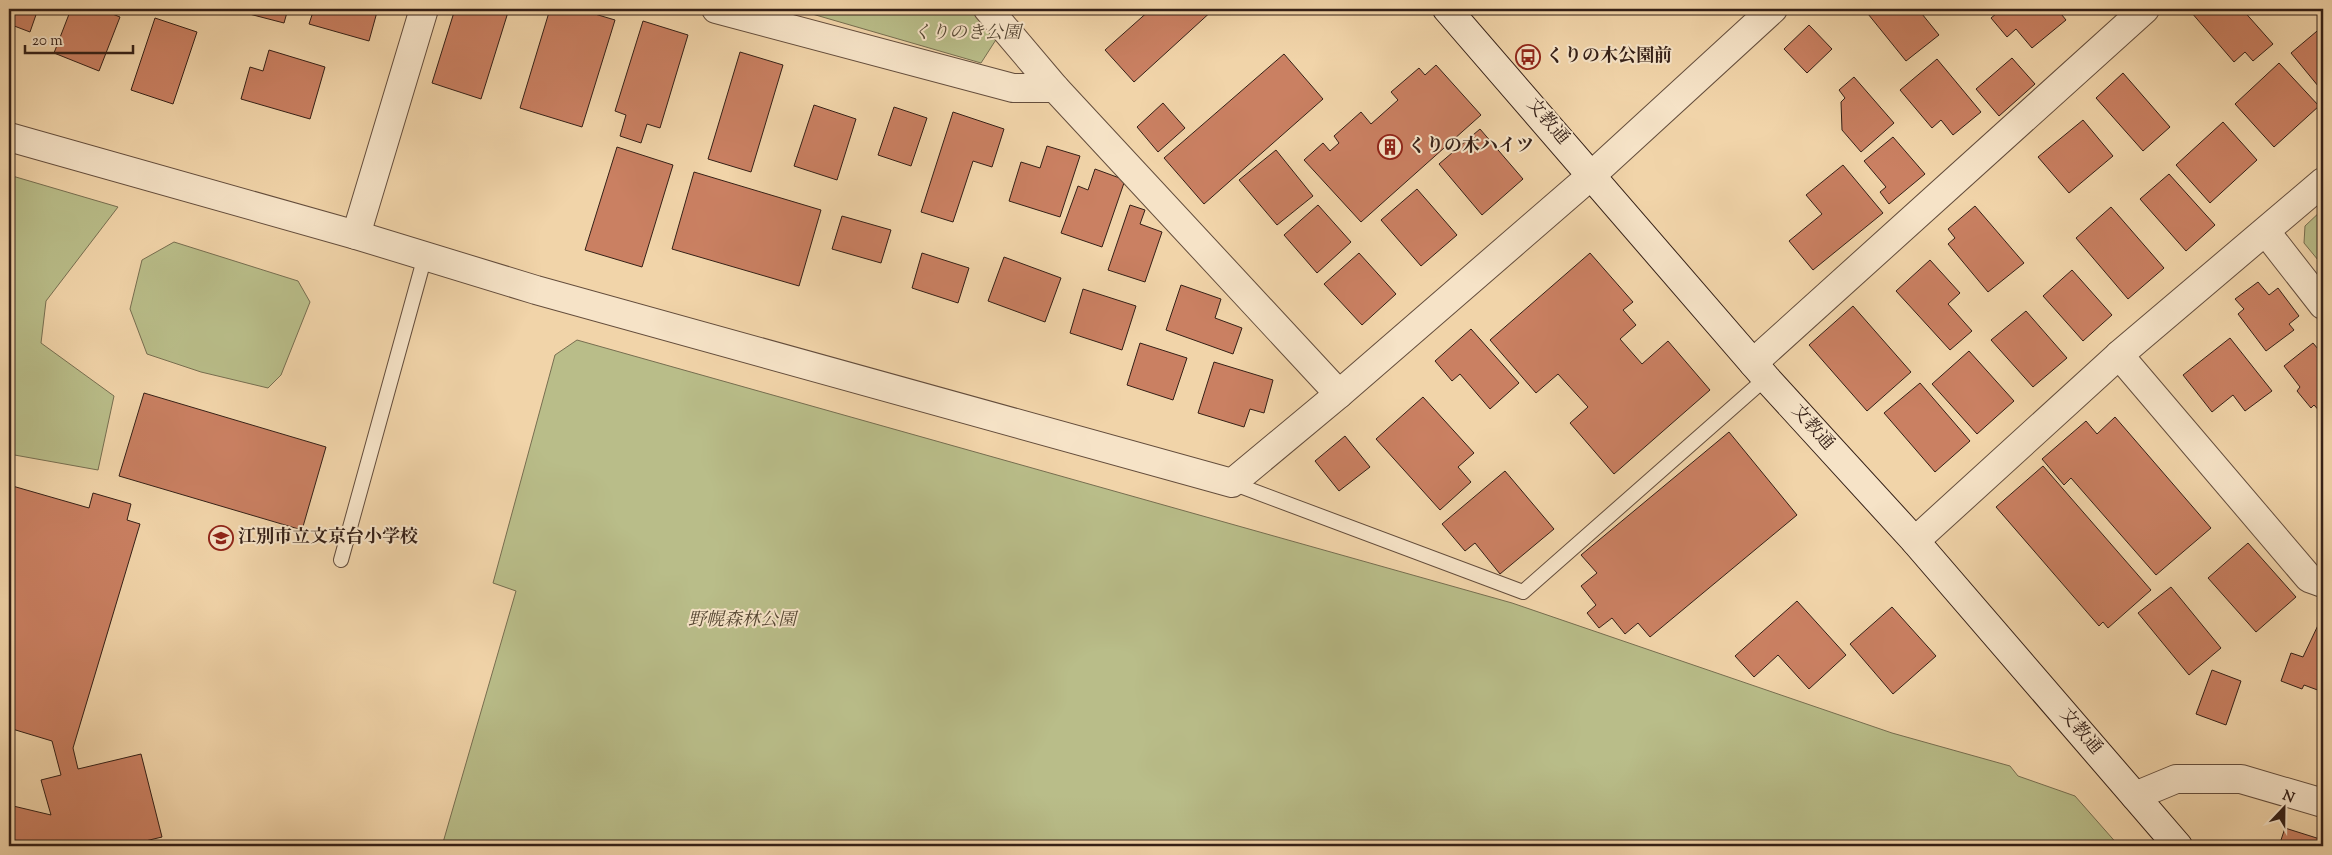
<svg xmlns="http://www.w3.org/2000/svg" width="2332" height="855" font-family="'Sorts Mill Goudy','Noto Serif JP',serif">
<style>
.green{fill:#b9bd89;stroke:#776e50}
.building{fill:#ca8062;stroke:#352017}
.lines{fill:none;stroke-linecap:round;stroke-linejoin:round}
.lane-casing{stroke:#644d3c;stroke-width:16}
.street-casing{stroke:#644d3c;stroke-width:30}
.secondary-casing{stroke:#352017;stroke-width:30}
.lane{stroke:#f6e3c7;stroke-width:14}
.street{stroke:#f6e3c7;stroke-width:28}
.secondary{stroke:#f6e3c7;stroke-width:28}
.labels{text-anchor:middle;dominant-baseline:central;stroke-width:4;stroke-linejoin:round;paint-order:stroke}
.park-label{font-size:18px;font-style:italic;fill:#564734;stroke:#f6e3c7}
.poi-label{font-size:18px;font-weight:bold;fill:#352017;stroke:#f6e3c7;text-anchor:start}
.street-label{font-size:18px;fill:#352017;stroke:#f6e3c7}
</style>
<rect width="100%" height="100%" fill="#f1d4a9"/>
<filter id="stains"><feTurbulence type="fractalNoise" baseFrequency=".004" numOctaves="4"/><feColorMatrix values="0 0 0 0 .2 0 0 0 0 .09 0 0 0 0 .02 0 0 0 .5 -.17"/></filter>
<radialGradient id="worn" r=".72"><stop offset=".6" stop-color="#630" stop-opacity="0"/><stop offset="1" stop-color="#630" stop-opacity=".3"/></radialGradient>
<!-- green -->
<g class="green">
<polygon points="795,9 977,9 999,35 981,63"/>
<polygon points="9,175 118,207 46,301 41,343 114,396 98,470 9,454"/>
<polygon points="2323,209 2323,266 2304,243 2305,226"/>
<polygon points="174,242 298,281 310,302 281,375 268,388 201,372 147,354 130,309 142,260"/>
<polygon points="577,340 1512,603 1892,733 2010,766 2018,776 2075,796 2119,846 442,846 516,591 493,583 555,355"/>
</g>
<!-- building -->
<g class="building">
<polygon points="9,9 38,9 30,32 9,24"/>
<polygon points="71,9 100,9 120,17 99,71 54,53"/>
<polygon points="230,9 288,9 284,23"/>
<polygon points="314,9 364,9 377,12 369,41 309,24"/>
<polygon points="455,9 509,9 481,99 432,83"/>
<polygon points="550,9 578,9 615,20 582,127 520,108"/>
<polygon points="1151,9 1214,9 1134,82 1105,50"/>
<polygon points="1864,9 1918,9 1939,35 1906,61"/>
<polygon points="2002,9 2057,9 2066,20 2032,48 2016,29 2007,37 1991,18"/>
<polygon points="2195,9 2242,9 2273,44 2253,61 2245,52 2234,62 2191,12"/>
<polygon points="155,18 197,32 173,104 131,90"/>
<polygon points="643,21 688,35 660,128 647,124 641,143 620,136 626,115 615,111"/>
<polygon points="1809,25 1832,49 1807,73 1784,49"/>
<polygon points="2323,26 2323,92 2291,53"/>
<polygon points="269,50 325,67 310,119 241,99 250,67 263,71"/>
<polygon points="740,52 783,65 751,172 708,159"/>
<polygon points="1284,54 1323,99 1204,204 1164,158"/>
<polygon points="2012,58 2035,84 1999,116 1976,89"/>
<polygon points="1937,59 1981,112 1953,135 1941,120 1932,128 1900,90"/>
<polygon points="2279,63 2319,106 2274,147 2235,104"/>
<polygon points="1436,65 1481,115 1361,222 1304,160 1323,143 1330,151 1339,143 1334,136 1361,112 1371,124 1398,100 1391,92 1419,68 1425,75"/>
<polygon points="2123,73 2170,127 2143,151 2096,98"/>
<polygon points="1854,77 1894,123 1861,152 1842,130 1841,102 1845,98 1839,90"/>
<polygon points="1163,103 1185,128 1158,152 1137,127"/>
<polygon points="814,105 856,119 837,180 794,166"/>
<polygon points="894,107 927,118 911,166 878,155"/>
<polygon points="953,112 1004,129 992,167 973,161 953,222 921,212"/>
<polygon points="2083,120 2113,156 2069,193 2038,157"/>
<polygon points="2223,122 2257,160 2210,203 2176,165"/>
<polygon points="1480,129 1523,179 1482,215 1439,164"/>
<polygon points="1893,137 1925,174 1889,204 1880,192 1886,187 1864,161"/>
<polygon points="1047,146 1080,156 1060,217 1009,201 1021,162 1040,168"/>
<polygon points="617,147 673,165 642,267 585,250"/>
<polygon points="1276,150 1313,196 1277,225 1239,180"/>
<polygon points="1843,165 1883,213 1813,270 1789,241 1822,214 1806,195"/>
<polygon points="1095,169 1125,180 1102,247 1061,233 1078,186 1088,190"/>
<polygon points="694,172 821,210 799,286 672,249"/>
<polygon points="2169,174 2215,225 2186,251 2140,199"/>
<polygon points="1417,189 1457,235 1421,266 1381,220"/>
<polygon points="1130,205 1145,210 1140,224 1162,232 1145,282 1108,270"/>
<polygon points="1318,205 1351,242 1317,273 1284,235"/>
<polygon points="1975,206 2024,263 1988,292 1948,244 1955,238 1948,229"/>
<polygon points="2111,207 2164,268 2128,299 2076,238"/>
<polygon points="842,216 891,230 881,263 832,249"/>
<polygon points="922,253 969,268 958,303 912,288"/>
<polygon points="1359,253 1396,294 1362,325 1324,284"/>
<polygon points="1590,253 1633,302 1623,310 1636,325 1620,339 1642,364 1668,341 1710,390 1614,474 1570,423 1588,407 1558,374 1536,393 1490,340"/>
<polygon points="1004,257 1061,278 1045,322 988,301"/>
<polygon points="1930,260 1960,293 1948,304 1972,331 1950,350 1896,291"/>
<polygon points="2072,270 2112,315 2083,341 2043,296"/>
<polygon points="2258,282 2269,295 2278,288 2299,316 2289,324 2294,330 2266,351 2238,314 2244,309 2235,299"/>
<polygon points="1181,285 1221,299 1215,318 1242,328 1233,354 1166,330"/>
<polygon points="1083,289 1136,306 1122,350 1070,333"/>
<polygon points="1853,306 1911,372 1867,411 1809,345"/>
<polygon points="2026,311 2067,358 2033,387 1991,340"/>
<polygon points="1471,329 1519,383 1490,409 1460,374 1452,381 1435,361"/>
<polygon points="2230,338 2272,391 2245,411 2233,395 2212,412 2183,375"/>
<polygon points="1140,343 1187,358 1173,400 1127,385"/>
<polygon points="2313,343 2323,355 2323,415 2314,405 2311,408 2297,391 2300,387 2284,366"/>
<polygon points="1969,351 2014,401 1977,434 1932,384"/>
<polygon points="1214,362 1273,380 1264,413 1250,409 1244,427 1198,413"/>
<polygon points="1920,383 1970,441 1935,472 1884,413"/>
<polygon points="144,393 326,447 302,530 119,476"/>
<polygon points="1423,397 1474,453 1458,467 1471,482 1440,510 1376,439"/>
<polygon points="2115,417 2211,528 2156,575 2071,478 2064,485 2042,459 2086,421 2097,434"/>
<polygon points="1729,432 1797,515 1650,637 1638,623 1625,634 1612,618 1599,628 1587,613 1596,605 1581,586 1597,573 1581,555"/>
<polygon points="1345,436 1370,467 1339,491 1315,461"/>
<polygon points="2043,466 2151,590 2108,628 2103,622 2099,626 1996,507"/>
<polygon points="1505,471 1554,529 1500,574 1475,543 1465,551 1442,524"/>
<polygon points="9,485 89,508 93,493 131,504 127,520 140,524 73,748 78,769 141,754 162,837 137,843 138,846 9,846 9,805 51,815 41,780 61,775 52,741 9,728"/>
<polygon points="2248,543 2296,597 2256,632 2208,578"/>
<polygon points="2171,587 2221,648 2189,675 2138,613"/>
<polygon points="1797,601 1846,655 1809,689 1778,655 1754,677 1735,656"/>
<polygon points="1892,607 1936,656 1893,694 1850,644"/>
<polygon points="2320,621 2323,622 2323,692 2304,685 2302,689 2281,681 2291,653 2303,657"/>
<polygon points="2212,670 2241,681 2226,725 2196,714"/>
<polygon points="2285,828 2323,840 2323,846 2279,846"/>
</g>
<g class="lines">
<defs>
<g id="lane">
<polyline points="1232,483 1523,592 1766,378"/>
<polyline points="341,560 425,256"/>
</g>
<g id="street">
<polyline points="716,9 1013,88 1055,88"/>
<polyline points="988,9 1055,88 1339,394"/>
<polyline points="9,137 356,235 536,290 1232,483 1339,394 1593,174 1773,9"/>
<polyline points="2266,232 2323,305"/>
<polyline points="356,235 424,9"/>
<polyline points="2119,355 2309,578 2323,583"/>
<polyline points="1753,363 2145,9"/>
<polyline points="1915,541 2119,355 2323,182"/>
<polyline points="2135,796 2176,779 2241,779 2323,803"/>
</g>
<polyline id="secondary" points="1447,9 1766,378 1915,541 2178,846"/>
</defs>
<!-- lane casing -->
<use href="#lane" class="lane-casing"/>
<!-- street casing -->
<use href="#street" class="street-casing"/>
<!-- secondary casing -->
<use href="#secondary" class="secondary-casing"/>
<!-- lane -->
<use href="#lane" class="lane"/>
<!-- street -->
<use href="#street" class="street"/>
<!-- secondary -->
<use href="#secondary" class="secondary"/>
</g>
<!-- icons -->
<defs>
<symbol id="bus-ring" viewBox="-11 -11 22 22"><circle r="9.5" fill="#f6e3c7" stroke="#8f2418" stroke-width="1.5"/><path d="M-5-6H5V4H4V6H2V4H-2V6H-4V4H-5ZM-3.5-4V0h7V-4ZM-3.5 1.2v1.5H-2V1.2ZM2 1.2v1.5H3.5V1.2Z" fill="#8f2418"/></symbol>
<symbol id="building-ring" viewBox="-11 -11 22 22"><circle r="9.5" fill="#f6e3c7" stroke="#8f2418" stroke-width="1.5"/><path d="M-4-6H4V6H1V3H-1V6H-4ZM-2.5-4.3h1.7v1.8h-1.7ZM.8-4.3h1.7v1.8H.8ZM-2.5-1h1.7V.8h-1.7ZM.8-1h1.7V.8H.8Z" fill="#8f2418"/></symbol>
<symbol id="school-ring" viewBox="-11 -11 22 22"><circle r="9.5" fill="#f6e3c7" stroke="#8f2418" stroke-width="1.5"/><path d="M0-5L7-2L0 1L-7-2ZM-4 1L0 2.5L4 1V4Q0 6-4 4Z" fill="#8f2418"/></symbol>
</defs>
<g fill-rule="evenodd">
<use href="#bus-ring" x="1514" y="43" width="28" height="28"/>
<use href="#building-ring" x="1376" y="133" width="28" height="28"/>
<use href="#school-ring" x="207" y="524" width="28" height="28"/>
</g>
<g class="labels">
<!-- park labels -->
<g class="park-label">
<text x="967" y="34">くりのき公園</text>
<text x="742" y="621">野幌森林公園</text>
</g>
<!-- poi labels -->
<g class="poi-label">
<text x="1546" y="57">くりの木公園前</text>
<text x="1408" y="147">くりの木ハイツ</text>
<text x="238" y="538">江別市立文京台小学校</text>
</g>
<!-- street labels -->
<g class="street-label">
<text transform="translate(1547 122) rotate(49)">文教通</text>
<text transform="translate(1812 428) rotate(48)">文教通</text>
<text transform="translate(2080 732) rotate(49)">文教通</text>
</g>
</g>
<!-- margin -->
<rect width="2332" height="855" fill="none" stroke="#f1d4a9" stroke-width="30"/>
<rect x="10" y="10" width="2312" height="835" fill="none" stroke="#352017" stroke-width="2.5"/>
<rect x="15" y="15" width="2302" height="825" fill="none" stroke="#352017"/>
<!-- north arrow -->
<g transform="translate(2284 808) rotate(22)" stroke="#f6e3c7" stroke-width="4" paint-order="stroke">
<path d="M0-4L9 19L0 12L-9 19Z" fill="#352017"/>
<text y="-8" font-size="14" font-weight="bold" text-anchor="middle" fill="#352017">N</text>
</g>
<!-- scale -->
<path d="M25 45v8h108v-8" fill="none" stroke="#352017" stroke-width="2.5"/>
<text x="32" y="45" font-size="15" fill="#352017" stroke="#f6e3c7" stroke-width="4" paint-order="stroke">20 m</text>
<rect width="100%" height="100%" filter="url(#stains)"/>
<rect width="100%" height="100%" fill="url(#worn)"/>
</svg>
